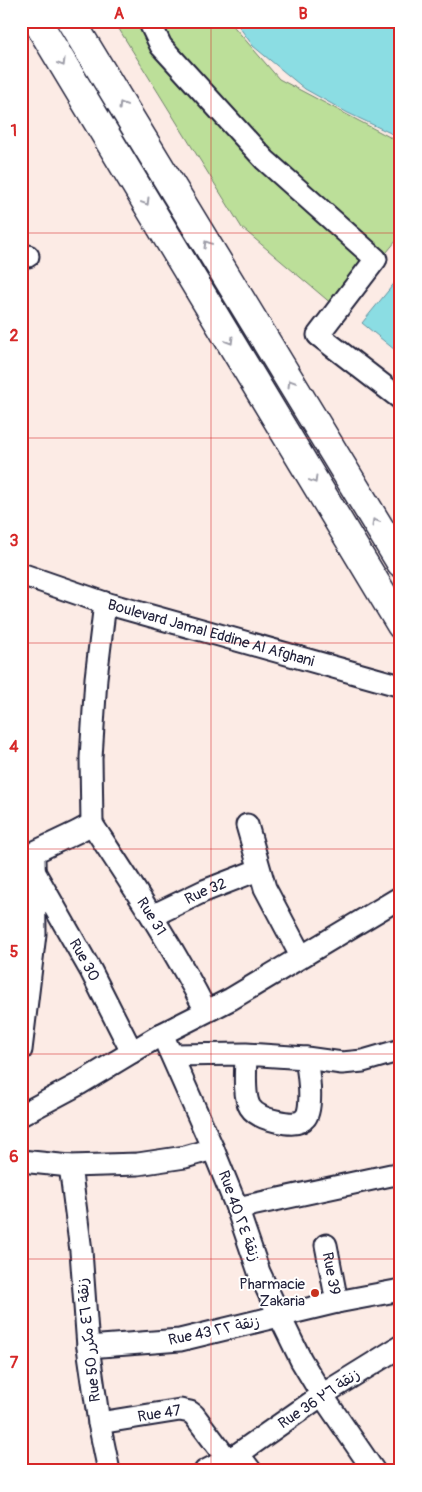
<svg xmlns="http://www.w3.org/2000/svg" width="422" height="1492" font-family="Pangolin,'Playpen Sans Arabic',sans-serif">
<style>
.green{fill:#bcdf99;stroke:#6f806a}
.water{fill:#8bdde3;stroke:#6192a0}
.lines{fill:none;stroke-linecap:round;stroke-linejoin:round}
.minor-casing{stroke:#22223b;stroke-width:25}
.major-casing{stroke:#22223b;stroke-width:31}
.minor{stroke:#fff;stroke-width:21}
.major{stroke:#fff;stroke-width:28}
.oneway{stroke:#9c9ca7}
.grid{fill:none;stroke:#d62828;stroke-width:1;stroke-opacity:0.55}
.poi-dot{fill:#c8321e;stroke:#fff;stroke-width:2}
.labels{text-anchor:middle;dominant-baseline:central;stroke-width:4;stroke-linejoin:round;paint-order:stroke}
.street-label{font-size:15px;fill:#22223b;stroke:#fff}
.poi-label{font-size:15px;fill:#22223b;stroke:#fff;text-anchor:end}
.neatline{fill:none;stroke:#d62828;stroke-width:2}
.grid-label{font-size:16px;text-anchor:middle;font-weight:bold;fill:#d62828}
</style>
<rect width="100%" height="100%" fill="#fcebe5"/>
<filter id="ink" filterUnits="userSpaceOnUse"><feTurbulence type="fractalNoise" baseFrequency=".02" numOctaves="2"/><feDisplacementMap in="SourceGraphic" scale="10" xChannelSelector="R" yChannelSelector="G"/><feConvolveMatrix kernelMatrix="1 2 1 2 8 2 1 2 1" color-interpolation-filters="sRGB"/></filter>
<g filter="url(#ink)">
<!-- green -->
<polygon class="green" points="114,21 229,21 279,79 401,143 401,235 339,310 242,228"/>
<!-- water -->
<g class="water">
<polygon points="235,21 401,21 401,138 348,113 305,89 253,46"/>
<polygon points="401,275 401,355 362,323"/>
</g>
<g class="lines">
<defs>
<g id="minor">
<polyline points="149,21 161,46 265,160 376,259 318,335 401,399"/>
<polyline points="21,256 28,256"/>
<path id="s1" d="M21,574L105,603L401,686"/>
<polyline points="92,824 91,758 96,678 105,603"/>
<path id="s2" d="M92,824C132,885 173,946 206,1011"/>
<polyline points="247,825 265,888 301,956"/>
<path id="s3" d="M35,873L91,971L132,1052"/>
<path id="s4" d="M152,916L204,891L258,870"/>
<polyline points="162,1034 213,1149 237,1208 259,1272 280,1317 301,1360 322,1395 374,1471"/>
<polyline points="21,1050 35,934 34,855 37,851 77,832 92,824"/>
<path d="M172,1055L246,1054L306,1058C308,1070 314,1109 305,1118C299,1126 285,1123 276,1121C267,1119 255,1115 250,1107C243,1096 246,1067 246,1054"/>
<polyline points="306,1058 342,1063 363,1061 401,1050"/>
<polyline points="21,1115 79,1084 162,1034 231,999 401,897"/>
<polyline points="21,1161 70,1166"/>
<polyline points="237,1208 391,1175 401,1175"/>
<path id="s5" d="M326,1245L337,1302"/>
<polyline points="88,1347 180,1340 337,1302 401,1290"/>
<path id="s6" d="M99,1423L180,1410L190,1412L194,1415L227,1459"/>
<polyline points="238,1454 251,1471"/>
<polyline points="109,1471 99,1423 88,1347 81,1251 70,1166 138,1164 185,1157 213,1149"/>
<polyline points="205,1471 238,1454 322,1395 401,1346"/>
</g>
<g id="major">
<polyline points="37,21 401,625"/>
<polyline points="71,21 401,563"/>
</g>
</defs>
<!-- minor casing -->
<use href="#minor" class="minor-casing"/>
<!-- major casing -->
<use href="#major" class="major-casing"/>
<!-- minor -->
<use href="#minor" class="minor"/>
<!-- major -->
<use href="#major" class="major"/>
</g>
<!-- one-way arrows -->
<defs><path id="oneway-chevron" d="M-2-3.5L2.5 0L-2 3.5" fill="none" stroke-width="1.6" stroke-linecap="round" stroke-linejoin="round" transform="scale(1.25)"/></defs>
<g class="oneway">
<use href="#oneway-chevron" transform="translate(62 63) rotate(59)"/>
<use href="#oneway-chevron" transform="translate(122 105) rotate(-121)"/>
<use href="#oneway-chevron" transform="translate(146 202) rotate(59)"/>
<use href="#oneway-chevron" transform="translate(207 244) rotate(-121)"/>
<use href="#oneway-chevron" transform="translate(230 341) rotate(59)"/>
<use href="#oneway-chevron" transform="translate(291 383) rotate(-121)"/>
<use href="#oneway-chevron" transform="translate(314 480) rotate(59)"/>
<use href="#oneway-chevron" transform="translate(375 522) rotate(-121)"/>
</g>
</g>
<!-- grid -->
<path class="grid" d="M211,21V1471M21,233H401M21,438H401M21,643H401M21,849H401M21,1054H401M21,1259H401"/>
<!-- markers -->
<circle class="poi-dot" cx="315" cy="1293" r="5"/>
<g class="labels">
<!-- street labels -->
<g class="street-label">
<text stroke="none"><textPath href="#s1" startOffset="199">Boulevard Jamal Eddine Al Afghani</textPath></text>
<text stroke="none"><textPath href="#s4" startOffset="59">Rue 32</textPath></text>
<text stroke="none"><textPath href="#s2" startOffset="110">Rue 31</textPath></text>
<text stroke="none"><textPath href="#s3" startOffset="100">Rue 30</textPath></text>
<text transform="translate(239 1216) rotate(70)">Rue 40 زنقة ٢٤</text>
<text stroke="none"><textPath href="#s5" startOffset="29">Rue 39</textPath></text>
<text transform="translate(214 1331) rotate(-12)">Rue 43 زنقة ٢٢</text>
<text transform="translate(89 1340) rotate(-96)">Rue 50 زنقة ٤٦ مكرر</text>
<text transform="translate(319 1399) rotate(-34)">Rue 36 زنقة ٣٦</text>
<text stroke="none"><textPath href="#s6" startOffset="61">Rue 47</textPath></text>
</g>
<!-- poi labels -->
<g class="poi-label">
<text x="305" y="1284">Pharmacie<tspan x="305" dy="17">Zakaria</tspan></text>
</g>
</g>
<!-- margin -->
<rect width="422" height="1492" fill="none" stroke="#fff" stroke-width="55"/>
<rect x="28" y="28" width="366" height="1436" class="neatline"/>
<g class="grid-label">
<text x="119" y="19">A</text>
<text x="303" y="19">B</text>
<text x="14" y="136">1</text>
<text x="14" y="341">2</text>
<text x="14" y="546">3</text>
<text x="14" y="752">4</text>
<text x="14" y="957">5</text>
<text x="14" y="1162">6</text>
<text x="14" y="1368">7</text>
</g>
</svg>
